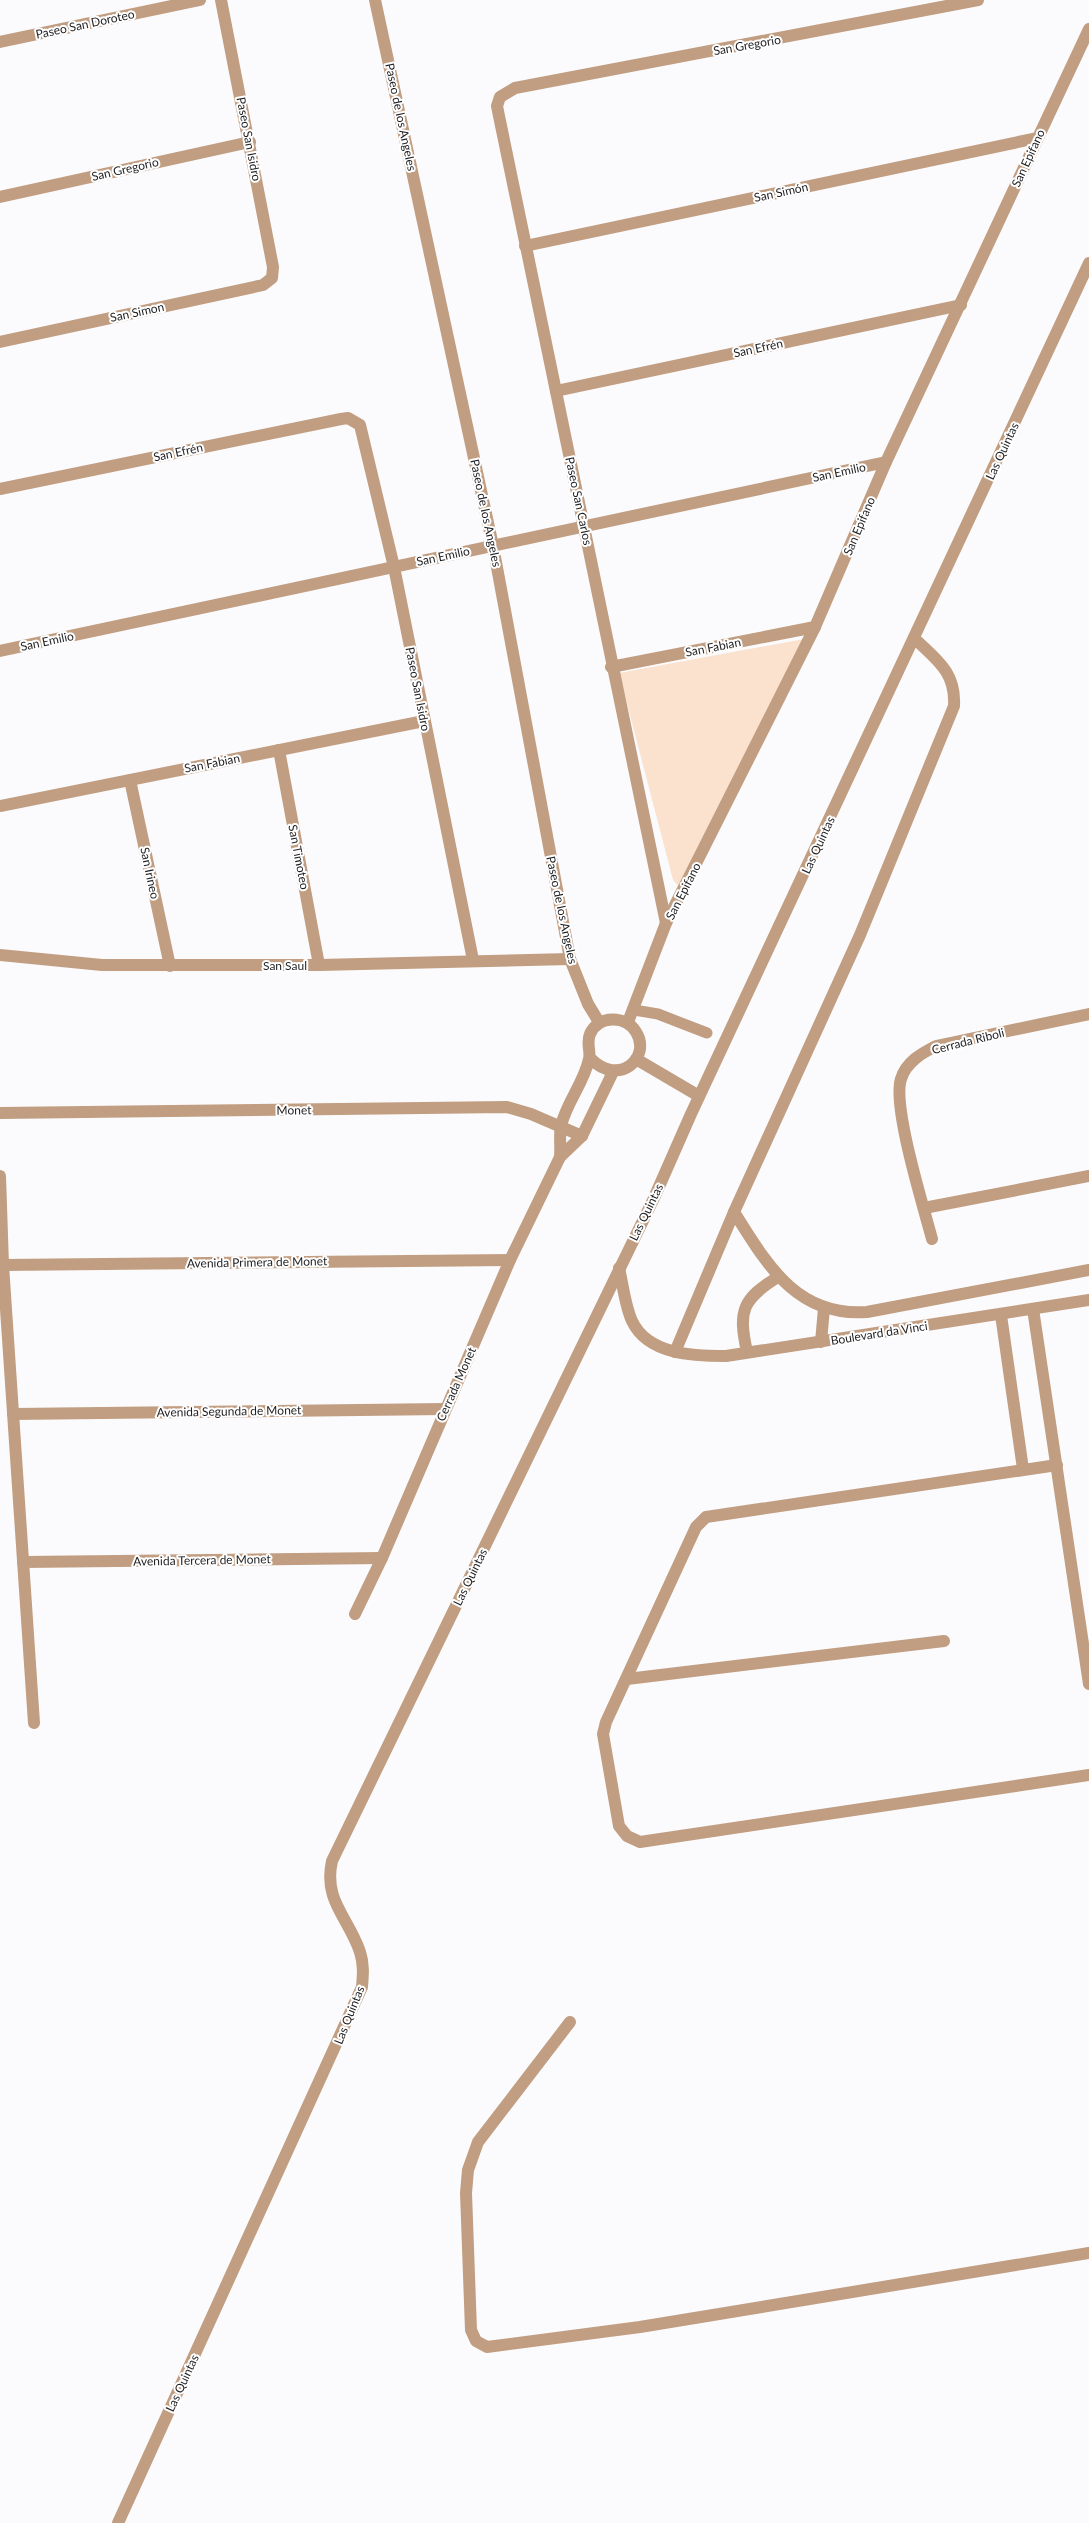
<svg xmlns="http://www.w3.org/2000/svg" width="1089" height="2523" font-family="Lato,sans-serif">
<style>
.green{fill:#fae2ce}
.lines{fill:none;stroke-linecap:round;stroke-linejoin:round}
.service{stroke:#c19e81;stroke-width:11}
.minor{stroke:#c19e81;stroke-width:12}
.tertiary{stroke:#c19e81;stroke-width:12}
.labels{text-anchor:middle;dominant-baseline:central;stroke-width:4;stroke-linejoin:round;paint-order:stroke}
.street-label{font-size:12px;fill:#1f1f22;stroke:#fff}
</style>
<rect width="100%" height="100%" fill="#fbfbfe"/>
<!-- green -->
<polygon class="green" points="804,639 680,888 673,880 619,673"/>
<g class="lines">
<!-- service -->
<polyline class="service" points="634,1010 658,1014 707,1033"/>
<!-- minor -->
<g class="minor">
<polyline points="375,0 493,546 570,959 588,1004 599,1022"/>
<polyline points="0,42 200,0"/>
<polyline points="0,197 250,142"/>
<polyline points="525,246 1037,138"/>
<polyline points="0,342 263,285 272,278 273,267 221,0"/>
<polyline points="556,391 961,305"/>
<polyline points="0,489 341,419 348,418 360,425 394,567 473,960"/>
<polyline points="0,651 886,462"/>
<polyline points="611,667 815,627"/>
<polyline points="279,750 319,965"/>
<polyline points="130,780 170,966"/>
<polyline points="0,806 424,721"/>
<path d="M666,923C608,654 553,385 499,116L497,106L500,97L515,88L978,0"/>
<polyline points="0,955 102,965 319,965 570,959"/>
<polyline points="628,1022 666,923 815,627 886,462 1089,29"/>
<polyline points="636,1059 699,1096"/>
<polyline points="0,1113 507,1107 531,1114 582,1136"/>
<path d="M560,1157C561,1147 559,1135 561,1126C566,1103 584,1083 589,1059C591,1051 586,1043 590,1034C598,1015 626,1015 636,1032C652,1057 619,1088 590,1058"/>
<polyline points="0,1176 3,1265 34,1723"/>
<polyline points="924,1208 1089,1176"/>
<path d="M734,1212C767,1264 796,1317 867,1312L1089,1270"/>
<path d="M932,1239C924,1208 892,1106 901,1079C906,1062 922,1053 936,1046L1089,1014"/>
<polyline points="3,1265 510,1260"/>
<path d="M619,1268C623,1285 625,1306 632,1321C648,1355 694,1356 726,1356L1089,1300"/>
<polyline points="1033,1309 1089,1684"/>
<polyline points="1001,1315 1023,1469"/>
<polyline points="821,1342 824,1308"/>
<path d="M675,1352L734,1212L860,935L954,706C956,672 937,660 914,638"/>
<path d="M747,1352C738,1311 742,1299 778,1277"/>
<polyline points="13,1414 445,1409"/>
<polyline points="1057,1465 706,1517 696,1527 606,1722 603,1734 619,1826 627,1836 640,1842 1089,1775"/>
<polyline points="23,1562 382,1558"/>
<polyline points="355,1614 382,1558 510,1260 560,1157 582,1136 613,1072"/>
<polyline points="627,1679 944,1641"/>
<polyline points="570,2022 478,2142 468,2170 466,2193 471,2330 476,2341 487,2347 640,2327 1089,2253"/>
</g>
<!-- tertiary -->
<path class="tertiary" d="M118,2523L362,1987C363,1975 364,1964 360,1952C349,1918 323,1901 332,1861L654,1198L691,1114L1089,263"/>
</g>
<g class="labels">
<!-- street labels -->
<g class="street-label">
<text transform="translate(85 24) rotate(-12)">Paseo San Doroteo</text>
<text transform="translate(747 45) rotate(-10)">San Gregorio</text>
<text transform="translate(401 117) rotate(78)">Paseo de los Angeles</text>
<text transform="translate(249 139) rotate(79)">Paseo San Isidro</text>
<text transform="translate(1028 158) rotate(-65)">San Epifano</text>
<text transform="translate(125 169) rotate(-13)">San Gregorio</text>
<text transform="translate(781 192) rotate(-12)">San Simón</text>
<text transform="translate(137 312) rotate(-12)">San Simon</text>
<text transform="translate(758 348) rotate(-12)">San Efrén</text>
<text transform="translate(1002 451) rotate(-65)">Las Quintas</text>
<text transform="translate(178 452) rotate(-12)">San Efrén</text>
<text transform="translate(839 472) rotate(-12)">San Emilio</text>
<text transform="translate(579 501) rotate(78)">Paseo San Carlos</text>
<text transform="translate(486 513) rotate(78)">Paseo de los Angeles</text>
<text transform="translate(859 526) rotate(-67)">San Epifano</text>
<text transform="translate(443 556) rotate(-12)">San Emilio</text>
<text transform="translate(47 641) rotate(-12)">San Emilio</text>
<text transform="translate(713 647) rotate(-11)">San Fabian</text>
<text transform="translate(418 689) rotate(79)">Paseo San Isidro</text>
<text transform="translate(212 763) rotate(-11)">San Fabian</text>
<text transform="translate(818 845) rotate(-65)">Las Quintas</text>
<text transform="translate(299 857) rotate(79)">San Timoteo</text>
<text transform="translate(150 873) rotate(78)">San Irineo</text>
<text transform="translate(683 891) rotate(-63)">San Epifano</text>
<text transform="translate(562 910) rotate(78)">Paseo de los Angeles</text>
<text x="285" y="965">San Saul</text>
<text transform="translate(968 1041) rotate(-14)">Cerrada Riboli</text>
<text transform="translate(294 1110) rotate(-1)">Monet</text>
<text transform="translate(646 1212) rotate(-64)">Las Quintas</text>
<text transform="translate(257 1262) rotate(-1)">Avenida Primera de Monet</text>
<text transform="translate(879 1333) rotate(-9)">Boulevard da Vinci</text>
<text transform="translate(456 1384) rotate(-66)">Cerrada Monet</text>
<text transform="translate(229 1411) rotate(-1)">Avenida Segunda de Monet</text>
<text transform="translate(202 1560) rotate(-1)">Avenida Tercera de Monet</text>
<text transform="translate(470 1577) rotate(-64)">Las Quintas</text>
<text transform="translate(349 2015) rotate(-68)">Las Quintas</text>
<text transform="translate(182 2383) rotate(-65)">Las Quintas</text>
</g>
</g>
</svg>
